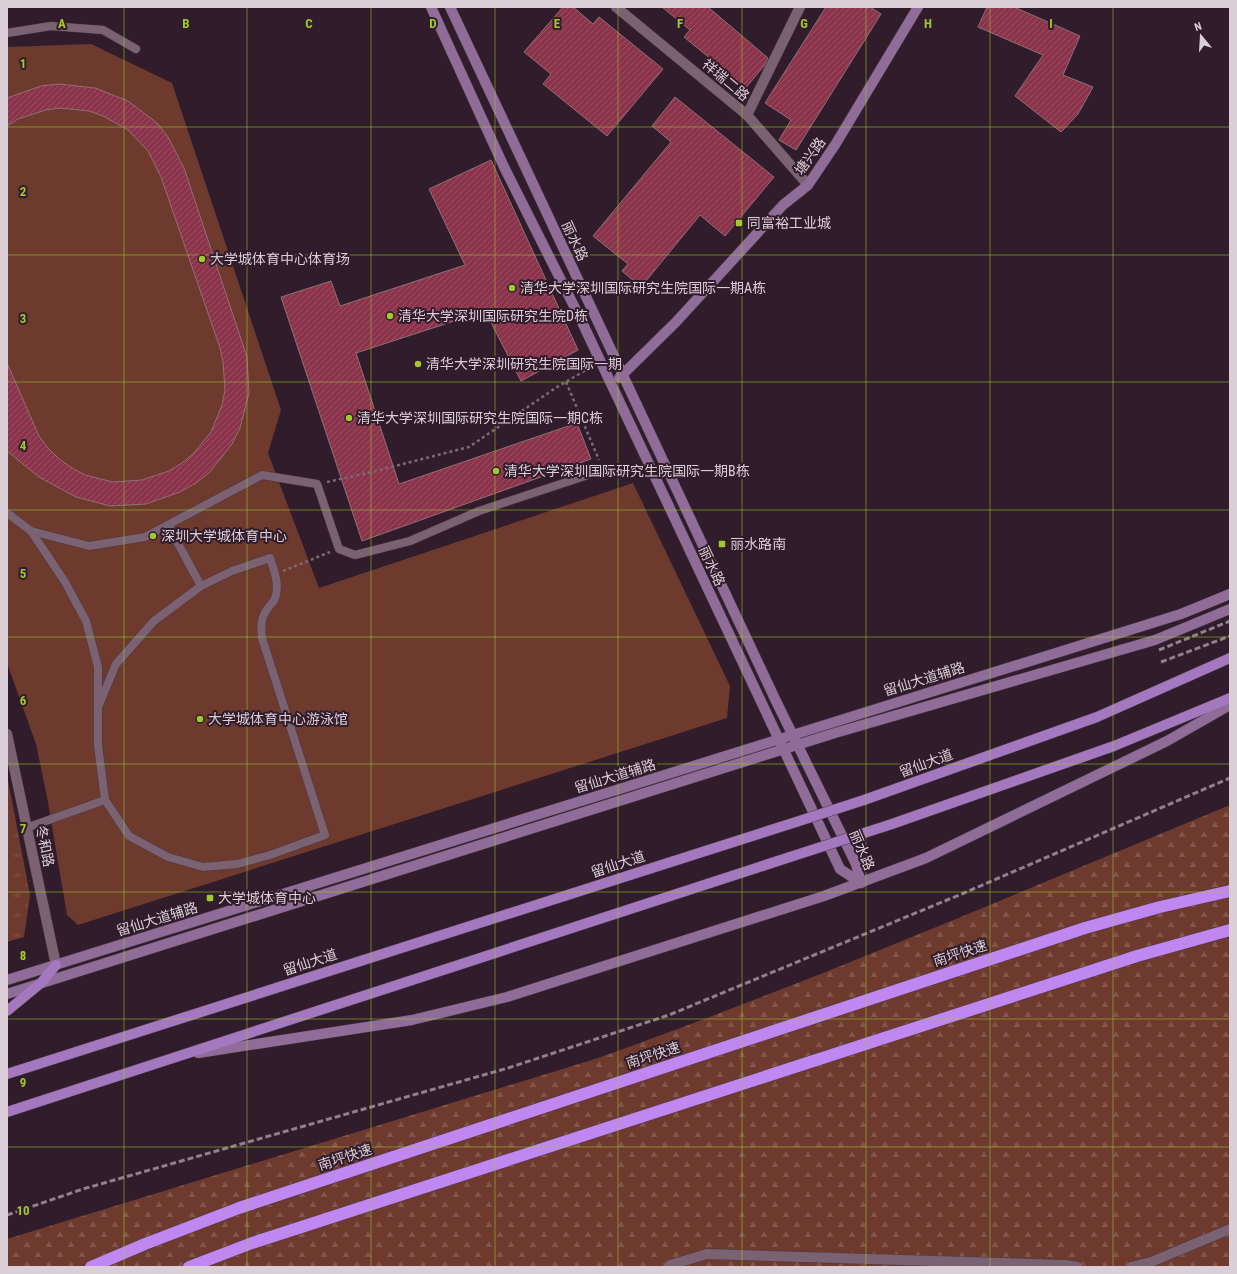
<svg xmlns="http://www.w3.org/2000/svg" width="1237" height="1274" font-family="'Roboto Condensed','Noto Sans SC',sans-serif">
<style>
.forest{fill:url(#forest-firs)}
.park{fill:url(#park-tufts)}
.pitch{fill:#6d3a2d}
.building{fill:url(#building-hatch);stroke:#8f7075}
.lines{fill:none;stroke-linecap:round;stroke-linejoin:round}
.lane-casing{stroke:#4a3a46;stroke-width:9}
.street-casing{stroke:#4a3a46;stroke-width:11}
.secondary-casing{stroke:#4a3a46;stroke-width:11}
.primary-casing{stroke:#4a3a46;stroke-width:11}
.highway-casing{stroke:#4a3a46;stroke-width:13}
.path{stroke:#7b6976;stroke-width:2.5;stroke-dasharray:3 3;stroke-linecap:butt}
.lane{stroke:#7b6273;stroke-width:8}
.street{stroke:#7b6273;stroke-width:10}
.secondary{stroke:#906d98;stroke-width:10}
.primary{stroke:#a478be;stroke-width:10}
.highway{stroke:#c087f0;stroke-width:12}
.rail{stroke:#91808c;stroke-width:3;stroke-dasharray:6 3;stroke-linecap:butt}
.primary-bridge-casing{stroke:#4a3a46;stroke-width:11;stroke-linecap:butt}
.primary-bridge{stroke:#a478be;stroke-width:10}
.grid{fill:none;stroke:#a0ca2c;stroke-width:1;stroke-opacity:0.55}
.poi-dot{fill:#a0ca2c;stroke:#301c2b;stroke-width:1.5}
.labels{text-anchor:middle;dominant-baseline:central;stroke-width:4;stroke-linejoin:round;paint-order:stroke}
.street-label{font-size:14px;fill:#dcced7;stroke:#301c2b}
.poi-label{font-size:14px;fill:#dcced7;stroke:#301c2b;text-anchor:start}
.grid-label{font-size:13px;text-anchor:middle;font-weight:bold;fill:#a0ca2c;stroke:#301c2b;stroke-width:4;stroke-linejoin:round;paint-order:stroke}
</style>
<defs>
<pattern id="forest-firs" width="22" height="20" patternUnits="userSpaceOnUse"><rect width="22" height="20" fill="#6d3a2d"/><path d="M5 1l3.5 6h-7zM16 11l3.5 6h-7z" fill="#81554b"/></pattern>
<pattern id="park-tufts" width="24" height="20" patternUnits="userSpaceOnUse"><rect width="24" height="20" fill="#6d3a2d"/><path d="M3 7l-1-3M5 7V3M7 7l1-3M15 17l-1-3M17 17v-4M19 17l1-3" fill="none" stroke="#81554b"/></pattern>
<pattern id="building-hatch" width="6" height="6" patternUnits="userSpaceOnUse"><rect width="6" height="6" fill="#8a334a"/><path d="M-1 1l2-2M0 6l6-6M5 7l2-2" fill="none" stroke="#9a4f63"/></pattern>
</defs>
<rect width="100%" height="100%" fill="#301c2b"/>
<!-- forest -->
<path class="forest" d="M1230,805V1267H7V1239L595,1059C810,983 1019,892 1230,805Z"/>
<!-- park -->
<polygon class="park" points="7,775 30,895 24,937 7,942"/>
<!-- pitch -->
<polygon class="pitch" points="91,44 172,83 281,410 268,453 319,588 633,483 730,686 727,718 78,925 67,915 47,797 36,744 7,663 7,47"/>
<!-- building -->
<g class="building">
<polygon points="563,7 573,7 593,24 599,17 663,69 607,136 543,84 551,74 524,52"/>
<polygon points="662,7 708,7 768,58 764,66 744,90 715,67 717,64 684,37 690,30"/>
<polygon points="826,7 870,7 881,14 796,150 779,140 791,120 765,103"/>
<polygon points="987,7 1014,7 1080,36 1063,75 1093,87 1078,114 1061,132 1015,96 1043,55 978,27"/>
<polygon points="59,84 95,88 128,101 157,123 168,137 184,168 247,357 249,393 240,428 232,444 210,472 196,483 180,492 146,504 110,506 76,497 39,477 7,451 7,363 39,436 48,448 59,459 72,468 85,475 113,482 142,480 169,471 182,463 193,454 211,432 222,405 225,390 223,362 220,348 161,177 148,151 128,130 103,116 89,111 60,108 46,110 18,119 7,126 7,98 41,86"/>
<polygon points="675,97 774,177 725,236 700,215 641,287 622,271 628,264 593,236 671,142 652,126"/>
<polygon points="491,160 578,350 521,381 485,311 356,353 399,484 577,423 591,459 362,541 281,297 331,281 340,306 465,265 429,189"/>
</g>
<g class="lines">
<defs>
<g id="lane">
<polyline points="7,33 51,26 103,30 136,49"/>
<polyline points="7,513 31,531 89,546 145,537 262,475 317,484 339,549 355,555 410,541 479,511 603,470"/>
<polyline points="168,525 201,586"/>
<path d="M31,531L65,582L86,621L98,667V745L105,800L129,836L168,857L203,867L237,864L270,855L325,835L262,638C261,627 260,618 268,608C270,605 274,602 275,598C280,585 274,571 270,558L232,571L201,586L154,621L116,664L99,705"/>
<polyline points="26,828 105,800"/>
</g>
<g id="street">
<polyline points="616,7 747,115 808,185"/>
<polyline points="747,115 800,7"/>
<polyline points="7,734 56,965"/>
<polyline points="668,1267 670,1265 707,1254 1065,1265 1078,1267"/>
<polyline points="1131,1267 1151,1262 1230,1229"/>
</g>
<g id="secondary">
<polyline points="431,7 504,167 581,320 840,869 861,883"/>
<polyline points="450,7 775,699 856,864 861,883"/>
<polyline points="619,378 676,322 783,205 808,185 835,145 918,7"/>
<polyline points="7,980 1181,614 1230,594"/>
<polyline points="7,994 835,733 1155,640 1230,609"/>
<polyline points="198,1053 412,1020 507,997 824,896 926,858 1167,741 1230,705"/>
</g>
<g id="primary">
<polyline points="864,800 1097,717 1230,658"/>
<polyline points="892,824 1114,746 1230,698"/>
<polyline points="7,1011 41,983 56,965"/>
<polyline points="7,1074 796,822"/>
<polyline points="7,1112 790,857"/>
</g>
<g id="highway">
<polyline points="91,1267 145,1244 239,1208 1085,928 1160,907 1230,891"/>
<polyline points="189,1267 252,1243 1137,956 1230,930"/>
</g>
</defs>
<!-- lane casing -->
<use href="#lane" class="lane-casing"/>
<!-- street casing -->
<use href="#street" class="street-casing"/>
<!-- secondary casing -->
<use href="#secondary" class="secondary-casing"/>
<!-- primary casing -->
<use href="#primary" class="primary-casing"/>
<!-- highway casing -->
<use href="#highway" class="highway-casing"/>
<!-- path -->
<g class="path">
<polyline points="566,382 599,460"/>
<polyline points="327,482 372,472 469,447 557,387 591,367"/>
<polyline points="283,571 330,552"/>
</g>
<!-- lane -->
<use href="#lane" class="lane"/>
<!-- street -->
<use href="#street" class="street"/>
<!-- secondary -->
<use href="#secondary" class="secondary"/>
<!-- primary -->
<use href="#primary" class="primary"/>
<!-- highway -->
<use href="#highway" class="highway"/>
<!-- rail -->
<g class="rail">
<polyline points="1159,650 1230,621"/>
<polyline points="1161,662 1230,636"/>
<polyline points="7,1215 83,1189 508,1068 669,1015 964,893 1230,778"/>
</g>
<defs>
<g id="primary-bridge">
<polyline points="796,822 864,800"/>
<polyline points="790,857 892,824"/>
</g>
</defs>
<!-- primary-bridge casing -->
<use href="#primary-bridge" class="primary-bridge-casing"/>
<!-- primary-bridge -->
<use href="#primary-bridge" class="primary-bridge"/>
</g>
<!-- grid -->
<path class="grid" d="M124,7V1267M247,7V1267M371,7V1267M495,7V1267M618,7V1267M742,7V1267M866,7V1267M990,7V1267M1113,7V1267M7,127H1230M7,255H1230M7,382H1230M7,510H1230M7,637H1230M7,764H1230M7,892H1230M7,1019H1230M7,1147H1230"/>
<!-- markers -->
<g class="poi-dot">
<rect x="735" y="219" width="8" height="8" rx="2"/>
<circle cx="202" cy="259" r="4"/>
<circle cx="512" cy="288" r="4"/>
<circle cx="390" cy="316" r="4"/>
<circle cx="418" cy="364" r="4"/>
<circle cx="349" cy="418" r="4"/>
<circle cx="496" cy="471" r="4"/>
<circle cx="153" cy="536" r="4"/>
<rect x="718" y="540" width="8" height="8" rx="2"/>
<circle cx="200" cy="719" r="4"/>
<rect x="206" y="894" width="8" height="8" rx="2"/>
</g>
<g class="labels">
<!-- street labels -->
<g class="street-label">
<text transform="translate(726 80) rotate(40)">祥瑞二路</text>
<text transform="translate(810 156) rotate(-55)">塘兴路</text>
<text transform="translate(575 241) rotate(65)">丽水路</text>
<text transform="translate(712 566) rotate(65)">丽水路</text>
<text transform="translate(924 679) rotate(-17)">留仙大道辅路</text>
<text transform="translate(926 763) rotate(-20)">留仙大道</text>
<text transform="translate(615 776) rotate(-17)">留仙大道辅路</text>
<text transform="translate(45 846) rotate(78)">冬和路</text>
<text transform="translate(862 850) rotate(67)">丽水路</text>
<text transform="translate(618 864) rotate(-18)">留仙大道</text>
<text transform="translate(157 919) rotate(-17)">留仙大道辅路</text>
<text transform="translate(960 953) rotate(-18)">南坪快速</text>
<text transform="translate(310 962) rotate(-18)">留仙大道</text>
<text transform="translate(653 1055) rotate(-18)">南坪快速</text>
<text transform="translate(345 1157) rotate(-18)">南坪快速</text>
</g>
<!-- poi labels -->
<g class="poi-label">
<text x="747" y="223">同富裕工业城</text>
<text x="210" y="259">大学城体育中心体育场</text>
<text x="520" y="288">清华大学深圳国际研究生院国际一期A栋</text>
<text x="398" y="316">清华大学深圳国际研究生院D栋</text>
<text x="426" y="364">清华大学深圳研究生院国际一期</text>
<text x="357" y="418">清华大学深圳国际研究生院国际一期C栋</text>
<text x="504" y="471">清华大学深圳国际研究生院国际一期B栋</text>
<text x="161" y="536">深圳大学城体育中心</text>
<text x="730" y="544">丽水路南</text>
<text x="208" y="719">大学城体育中心游泳馆</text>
<text x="218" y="898">大学城体育中心</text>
</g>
</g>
<g class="grid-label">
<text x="62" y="28">A</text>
<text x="186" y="28">B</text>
<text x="309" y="28">C</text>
<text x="433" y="28">D</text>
<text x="557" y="28">E</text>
<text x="680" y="28">F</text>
<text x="804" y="28">G</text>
<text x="928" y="28">H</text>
<text x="1051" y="28">I</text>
<text x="23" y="68">1</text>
<text x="23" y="196">2</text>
<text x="23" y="323">3</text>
<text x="23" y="450">4</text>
<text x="23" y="578">5</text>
<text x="23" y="705">6</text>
<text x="23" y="833">7</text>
<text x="23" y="960">8</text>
<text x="23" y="1087">9</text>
<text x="23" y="1215">10</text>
</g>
<!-- border -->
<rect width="1237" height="1274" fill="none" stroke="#dcced7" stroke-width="16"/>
<!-- north arrow -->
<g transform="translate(1201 36) rotate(342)" stroke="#301c2b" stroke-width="3" paint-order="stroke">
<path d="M0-3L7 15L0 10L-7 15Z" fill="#dcced7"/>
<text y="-6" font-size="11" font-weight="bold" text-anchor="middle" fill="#dcced7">N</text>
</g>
</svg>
